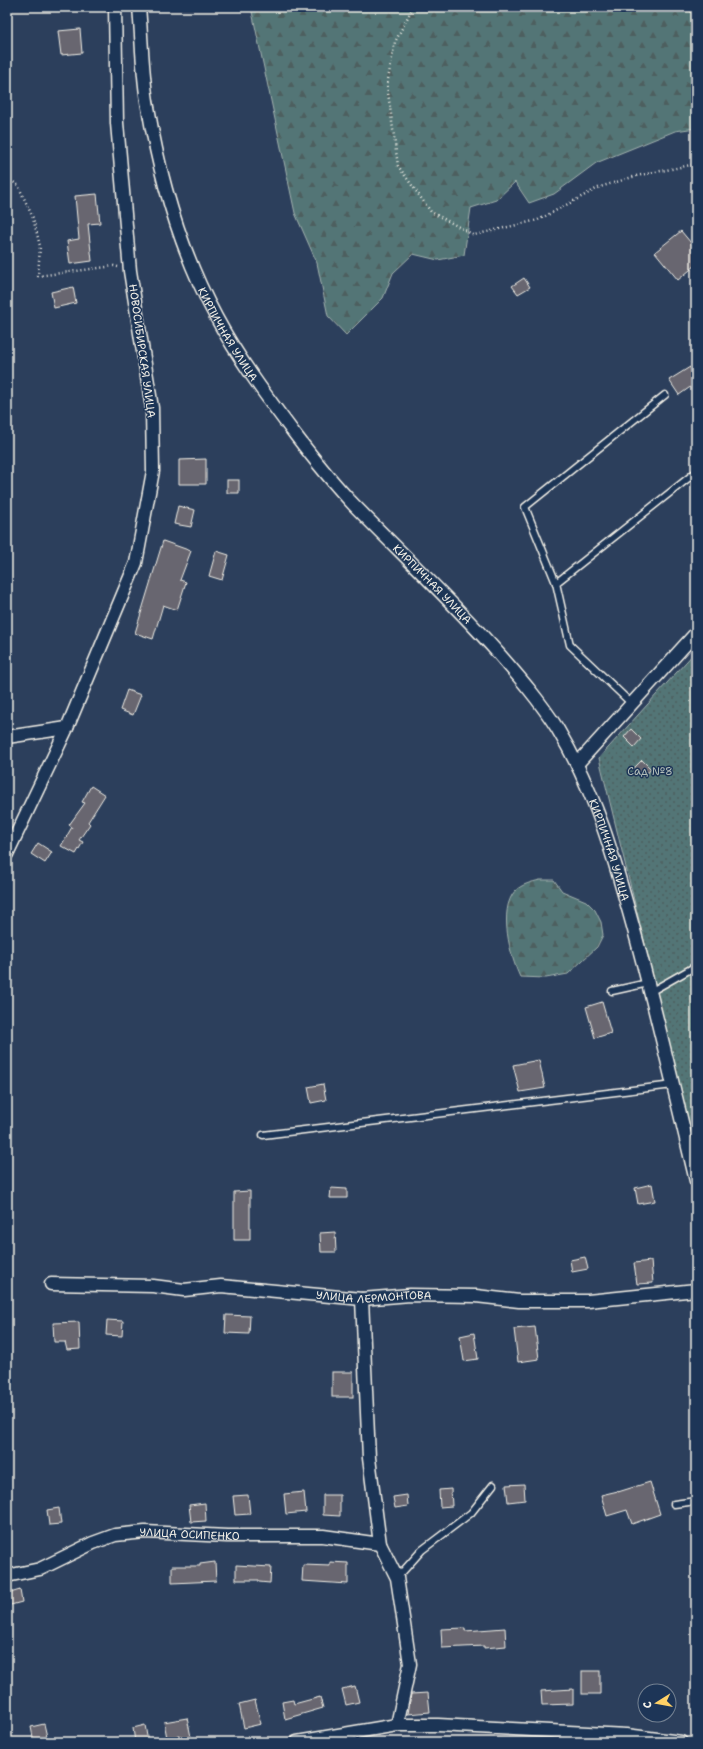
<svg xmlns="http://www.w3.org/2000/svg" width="703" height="1749" font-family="'Shantell Sans',sans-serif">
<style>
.grass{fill:url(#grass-dots);stroke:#a4b3af}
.forest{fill:url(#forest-firs);stroke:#a4b3af}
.building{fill:#676670;stroke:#f4f1e8}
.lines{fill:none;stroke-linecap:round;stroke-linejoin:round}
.service-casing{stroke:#f4f1e8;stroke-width:9}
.minor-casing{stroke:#f4f1e8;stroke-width:15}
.path{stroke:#f4f1e8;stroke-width:2.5;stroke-dasharray:1 3;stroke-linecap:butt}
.service{stroke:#1d3557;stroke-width:6}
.minor{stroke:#1d3557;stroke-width:12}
.labels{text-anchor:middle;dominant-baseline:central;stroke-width:3;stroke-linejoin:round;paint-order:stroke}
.street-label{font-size:11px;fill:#f4f1e8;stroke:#1d3557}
.park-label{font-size:11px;fill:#b4bfba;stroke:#1d3557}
</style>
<defs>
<pattern id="grass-dots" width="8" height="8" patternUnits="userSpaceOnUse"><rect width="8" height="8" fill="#537576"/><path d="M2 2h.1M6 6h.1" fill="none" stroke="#4e5e5e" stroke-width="1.8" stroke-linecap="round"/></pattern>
<pattern id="forest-firs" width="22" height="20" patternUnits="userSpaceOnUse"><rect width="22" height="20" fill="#537576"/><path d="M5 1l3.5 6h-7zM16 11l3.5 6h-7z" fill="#4e5e5e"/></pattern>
</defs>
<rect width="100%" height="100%" fill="#2c3f5c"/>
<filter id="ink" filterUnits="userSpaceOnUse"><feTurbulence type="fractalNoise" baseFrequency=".025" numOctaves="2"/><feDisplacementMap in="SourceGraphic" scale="8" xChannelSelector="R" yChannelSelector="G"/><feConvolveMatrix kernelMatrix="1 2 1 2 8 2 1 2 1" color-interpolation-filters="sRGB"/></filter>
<g filter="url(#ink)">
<!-- grass -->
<polygon class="grass" points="696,651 696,1151 599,758"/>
<!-- forest -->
<g class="forest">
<polygon points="251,7 696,7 696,128 675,131 596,163 554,194 529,203 515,182 496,200 471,208 464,255 438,260 413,254 393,273 383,298 346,335 328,316 317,263 295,213"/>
<path d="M540,880H554L562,891L586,901L595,910L601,922L603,935L597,947L568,974L546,978L520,977C510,956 498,910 515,891C522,884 532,882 540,880Z"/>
</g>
<!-- building -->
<g class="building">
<polygon points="80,29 82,53 61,55 58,31"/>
<polygon points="97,194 100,223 88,224 92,261 70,264 67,241 79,239 75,196"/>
<polygon points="681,231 696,249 696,265 678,280 655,252"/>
<polygon points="524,278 530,287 518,294 512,286"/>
<polygon points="73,287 76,303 54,308 51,292"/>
<polygon points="690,367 696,377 696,383 679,395 669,380"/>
<polygon points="206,459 206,484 179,484 179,460"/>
<rect x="227" y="480" width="12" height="13"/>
<polygon points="178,506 195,510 191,527 174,524"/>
<polygon points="163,541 191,551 180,580 186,582 177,610 163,605 153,639 135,633"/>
<polygon points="216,551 229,555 222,580 209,576"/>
<polygon points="127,690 141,695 133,715 120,710"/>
<polygon points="631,729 641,739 634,747 624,737"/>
<polygon points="642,760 651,769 644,777 634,768"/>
<polygon points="91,786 105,795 88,822 90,824 79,840 83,842 76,854 61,846 72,827 69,825 85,803 82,802"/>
<polygon points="38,843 52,852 45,863 31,854"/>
<polygon points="602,1002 611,1033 595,1038 586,1007"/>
<polygon points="539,1060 545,1088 520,1092 513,1065"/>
<polygon points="323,1084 326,1100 311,1103 308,1087"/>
<polygon points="652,1184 655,1201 638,1204 635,1188"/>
<polygon points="331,1188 347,1189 347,1198 330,1198"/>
<polygon points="250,1191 250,1240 234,1240 234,1192"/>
<polygon points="335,1232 336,1252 321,1252 320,1233"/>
<polygon points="585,1257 588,1269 572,1272 570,1260"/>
<polygon points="651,1261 653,1283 637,1284 634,1263"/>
<polygon points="226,1315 250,1316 249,1334 225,1333"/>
<polygon points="107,1320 123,1321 122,1336 106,1335"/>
<polygon points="79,1322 80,1349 67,1350 65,1342 54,1342 53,1323"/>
<polygon points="535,1327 539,1359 518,1362 514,1329"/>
<polygon points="474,1333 478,1359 464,1361 460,1336"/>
<rect x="332" y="1372" width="21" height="25"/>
<polygon points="650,1482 660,1514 632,1524 627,1510 607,1516 601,1495 618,1491 618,1492"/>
<polygon points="524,1484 525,1500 508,1502 506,1485"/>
<polygon points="451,1489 452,1506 440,1507 439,1490"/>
<polygon points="304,1492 306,1512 286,1514 284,1494"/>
<polygon points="248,1495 250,1514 235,1515 233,1496"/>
<polygon points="323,1495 340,1495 340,1516 323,1515"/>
<polygon points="407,1495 408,1506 395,1508 393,1497"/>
<polygon points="205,1503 206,1521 191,1522 189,1505"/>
<polygon points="59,1508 61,1524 49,1525 47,1510"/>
<polygon points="215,1562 216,1581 172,1583 172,1566 200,1566 200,1564"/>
<polygon points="330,1562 348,1563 348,1584 302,1581 303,1565 330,1566"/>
<polygon points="236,1565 271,1567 270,1583 259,1582 259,1580 236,1580"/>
<polygon points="20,1590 22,1602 7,1606 7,1594"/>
<polygon points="465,1628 465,1631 505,1628 506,1646 484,1648 484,1646 442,1648 441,1629"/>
<rect x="582" y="1671" width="18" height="23"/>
<polygon points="355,1686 359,1702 346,1705 342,1689"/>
<polygon points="573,1689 573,1704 542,1705 541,1691"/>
<polygon points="428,1693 430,1712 408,1714 411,1694"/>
<polygon points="320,1697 323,1708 285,1719 282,1702 293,1700 294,1704"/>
<polygon points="255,1700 261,1724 244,1728 239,1704"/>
<polygon points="187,1718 191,1737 179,1739 179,1736 167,1738 164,1722"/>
<polygon points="44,1724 48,1741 34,1742 31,1727"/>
<polygon points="145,1725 148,1742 135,1742 133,1728"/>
</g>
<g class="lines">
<defs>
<g id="service">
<polyline points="556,583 525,507 665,395"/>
<polyline points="632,704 570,645 556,583 696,472"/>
<polyline points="612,991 648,983"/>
<polyline points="650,992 696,966"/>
<polyline points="263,1135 673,1085"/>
<polyline points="674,1504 696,1501"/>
<polyline points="397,1578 422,1550 471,1513 493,1485"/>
</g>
<g id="minor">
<path id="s1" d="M139,7C142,40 142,75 148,107C160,179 181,252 216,317C238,358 266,396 294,433C313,458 333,483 354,505C403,555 453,602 499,654C520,678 540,701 557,728C598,796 616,865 637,941C658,1020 677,1101 696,1181"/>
<polyline points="7,737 67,728"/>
<polyline points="577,764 696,633"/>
<polyline points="7,854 67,728 136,563 153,471 152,408 130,271 117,123 115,7"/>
<path id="s2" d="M51,1284L153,1286L184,1290L221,1286L362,1299L410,1295L476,1296L519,1301H588L696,1290"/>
<polyline points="362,1299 369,1458 380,1544 397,1578 410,1664 397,1725"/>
<path id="s3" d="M7,1576L40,1569L93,1543L115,1535L145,1532L227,1536H323L380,1544"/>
<polyline points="297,1742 397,1725 438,1725 626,1735 681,1742"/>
</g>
</defs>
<!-- service casing -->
<use href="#service" class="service-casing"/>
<!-- minor casing -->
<use href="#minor" class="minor-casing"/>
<!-- path -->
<g class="path">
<polyline points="413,7 395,42 387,85 398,166 431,212 474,235 538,220 600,187 636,176 696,164"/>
<polyline points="7,178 18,185 33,218 40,246 38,276 114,266 118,267"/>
</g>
<!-- service -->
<use href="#service" class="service"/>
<!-- minor -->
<use href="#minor" class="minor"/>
</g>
</g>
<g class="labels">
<!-- street labels -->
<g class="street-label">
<text stroke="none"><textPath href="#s1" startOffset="343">КИРПИЧНАЯ УЛИЦА</textPath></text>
<text transform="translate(142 351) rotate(82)">НОВОСИБИРСКАЯ УЛИЦА</text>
<text stroke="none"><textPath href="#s1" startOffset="667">КИРПИЧНАЯ УЛИЦА</textPath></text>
<text stroke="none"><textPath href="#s1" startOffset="991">КИРПИЧНАЯ УЛИЦА</textPath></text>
<text stroke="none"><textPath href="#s2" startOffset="324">УЛИЦА ЛЕРМОНТОВА</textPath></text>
<text stroke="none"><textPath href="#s3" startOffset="191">УЛИЦА ОСИПЕНКО</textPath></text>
</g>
<!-- park labels -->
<g class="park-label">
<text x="650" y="771">Сад №8</text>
</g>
</g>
<!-- margin -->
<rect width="703" height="1749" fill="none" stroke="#1d3557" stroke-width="24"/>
<rect x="12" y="12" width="679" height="1725" fill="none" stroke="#f4f1e8" stroke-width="1.5" filter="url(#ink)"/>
<!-- north arrow -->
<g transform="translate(657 1703) rotate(259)"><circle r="19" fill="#1d3557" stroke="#738091"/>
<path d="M0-3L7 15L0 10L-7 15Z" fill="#ffd166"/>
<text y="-6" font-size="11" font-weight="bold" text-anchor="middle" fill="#f4f1e8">С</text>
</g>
</svg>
